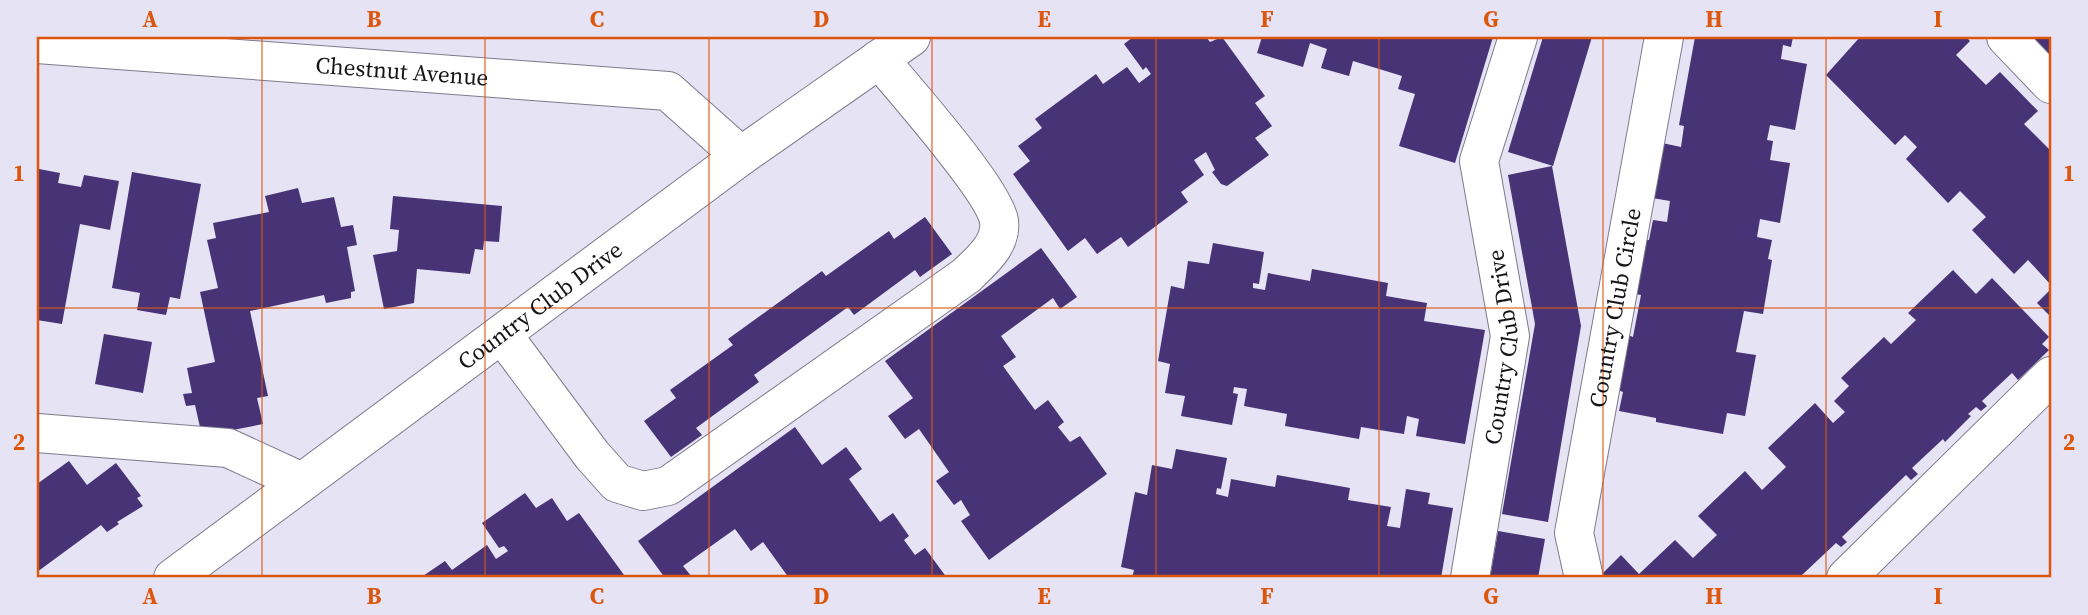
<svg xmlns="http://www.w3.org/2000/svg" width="2088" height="615" font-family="'Source Serif 4',serif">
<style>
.building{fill:#473375}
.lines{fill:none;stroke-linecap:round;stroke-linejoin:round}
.minor-casing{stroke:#7d7a8b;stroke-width:40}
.minor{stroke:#fff;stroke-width:38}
.grid{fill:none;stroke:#dd560d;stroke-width:2;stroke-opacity:0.55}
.labels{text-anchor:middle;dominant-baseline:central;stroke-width:7;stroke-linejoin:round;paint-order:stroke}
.street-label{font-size:23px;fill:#15141a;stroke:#e6e3f5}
.neatline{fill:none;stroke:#dd560d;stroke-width:2.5}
.grid-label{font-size:23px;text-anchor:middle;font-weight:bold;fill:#dd560d}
</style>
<rect width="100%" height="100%" fill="#e6e3f5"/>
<!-- building -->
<g class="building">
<polygon points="1133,37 1206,37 1210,42 1222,37 1265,96 1255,103 1272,126 1255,138 1269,155 1227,186 1221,184 1212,172 1215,170 1206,152 1194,160 1204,175 1181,192 1188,202 1128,247 1121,237 1097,254 1085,238 1068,251 1013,174 1030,161 1018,146 1042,128 1035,119 1096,74 1103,84 1127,67 1139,83 1151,74 1146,67 1143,70 1124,44"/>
<polygon points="1262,37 1493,37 1455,163 1399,146 1415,94 1398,89 1402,76 1353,61 1349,76 1321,68 1327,49 1310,43 1303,67 1257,53"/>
<polygon points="1543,37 1592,37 1553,166 1508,152"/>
<polygon points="1695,37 1793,37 1791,47 1783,45 1781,59 1807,64 1795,130 1770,125 1767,140 1773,141 1770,160 1790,163 1780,223 1760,219 1757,237 1772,240 1768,259 1772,260 1763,314 1744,311 1736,352 1756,355 1745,416 1727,413 1723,434 1656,422 1656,418 1619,411 1623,392 1618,390 1628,335 1633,337 1641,295 1636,294 1645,240 1649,240 1653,220 1667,222 1670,201 1652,198 1662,143 1681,147 1684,126 1679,125"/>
<polygon points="1860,37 1966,37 1970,41 1956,55 1986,85 2000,72 2038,111 2024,124 2051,151 2051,285 2028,260 2014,274 1972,230 1986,217 1960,191 1948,203 1906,159 1917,147 1905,135 1895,145 1826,75"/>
<polygon points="2037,37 2051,37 2051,73 2026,47"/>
<polygon points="1552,166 1581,326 1548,522 1502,514 1535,324 1508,175"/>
<polygon points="39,169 60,173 58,183 81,187 84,175 119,181 110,230 80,224 62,324 37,320"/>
<polygon points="132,172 201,184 180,299 170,297 166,315 137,310 140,293 112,288"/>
<polygon points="298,188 302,203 334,197 341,227 353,225 357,245 347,247 355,291 351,292 351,298 326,303 324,295 250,311 268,396 257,398 263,424 202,436 195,405 186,406 183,394 192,393 187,368 215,362 200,292 218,288 207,240 216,238 213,223 269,212 265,196"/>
<polygon points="393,196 502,206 499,242 484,241 483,250 475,249 470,274 417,269 414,303 384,309 373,255 397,251 399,230 390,229"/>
<polygon points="925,217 952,254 920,277 915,270 854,315 848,307 754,375 759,382 696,428 702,435 671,457 644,421 676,398 670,390 733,345 728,339 822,271 826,276 889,231 894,239"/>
<polygon points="1213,243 1264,252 1259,284 1253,283 1253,288 1265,290 1268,273 1310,281 1312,269 1388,283 1386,296 1427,303 1424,321 1485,330 1465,444 1416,436 1419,419 1407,416 1404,434 1361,427 1359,439 1285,426 1287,414 1244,406 1247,389 1234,387 1233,393 1238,394 1232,425 1181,416 1185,396 1165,393 1170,364 1158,361 1171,286 1184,289 1188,261 1209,264"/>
<polygon points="1041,248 1077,297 1060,309 1053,298 1001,336 1016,357 1003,366 1035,410 1048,400 1064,422 1058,427 1070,442 1080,436 1107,474 989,560 961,521 970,515 961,500 954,505 936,481 949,472 919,429 905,439 888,416 913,398 885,361"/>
<polygon points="1953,270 1976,294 1992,278 2049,337 2042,344 2049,350 2018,380 2012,373 1982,401 1987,406 1981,411 1976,407 1968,414 1971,416 1945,442 1943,439 1912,468 1918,474 1911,480 1906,475 1842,537 1847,542 1841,547 1836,543 1802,575 1805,578 1598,578 1621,555 1639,574 1675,540 1693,558 1717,535 1698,516 1745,471 1762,490 1786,467 1768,448 1815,403 1833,423 1845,412 1834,401 1849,386 1841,378 1884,337 1891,344 1916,320 1908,313"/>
<polygon points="2051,289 2051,317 2037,303"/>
<polygon points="104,334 152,342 143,393 95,384"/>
<polygon points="795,427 822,465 846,447 862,469 849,479 880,522 893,513 909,536 904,540 915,555 925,548 947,578 789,578 763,542 751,551 735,529 683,566 692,577 665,578 638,541"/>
<polygon points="1176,449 1227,458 1221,489 1217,488 1216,494 1228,497 1231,479 1275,487 1277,475 1350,488 1348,500 1391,507 1387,526 1400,528 1406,489 1430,493 1428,504 1453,508 1441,578 1132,578 1134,570 1121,567 1135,492 1147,495 1152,465 1172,469"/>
<polygon points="69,461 87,485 116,463 141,496 137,498 143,506 117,522 119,524 107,532 101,525 37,572 37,484"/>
<polygon points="525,493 536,508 552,498 567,521 579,513 624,575 619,578 420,578 445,561 452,570 487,545 496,559 508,551 504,546 499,548 482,523"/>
<polygon points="1498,531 1545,539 1538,578 1490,578"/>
</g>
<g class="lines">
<defs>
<g id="minor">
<polyline points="2006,37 2051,84"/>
<path id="s1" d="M37,44L668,91L741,156"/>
<path d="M502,334L592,455L617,483L643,491L668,486L967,275C982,260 1002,244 999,221C994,190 903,88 879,59"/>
<polyline points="37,433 228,448 302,482"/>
<path id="s2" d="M173,578L741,156L911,37"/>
<path id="s3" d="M1470,578L1510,336L1479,161L1518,37"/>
<path id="s4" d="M1584,578L1574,533L1664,37"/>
<polyline points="1846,578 2051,376"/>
</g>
</defs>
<!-- minor casing -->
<use href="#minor" class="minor-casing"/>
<!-- minor -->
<use href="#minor" class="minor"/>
</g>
<!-- grid -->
<path class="grid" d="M262,37V578M485,37V578M709,37V578M932,37V578M1156,37V578M1379,37V578M1603,37V578M1826,37V578M37,308H2051"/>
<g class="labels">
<!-- street labels -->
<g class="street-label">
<text stroke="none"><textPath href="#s1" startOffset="366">Chestnut Avenue</textPath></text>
<text stroke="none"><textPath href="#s2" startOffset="457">Country Club Drive</textPath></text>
<text stroke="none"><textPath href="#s4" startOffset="275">Country Club Circle</textPath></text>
<text stroke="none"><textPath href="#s3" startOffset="234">Country Club Drive</textPath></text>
</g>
</g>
<!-- border -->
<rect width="2088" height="615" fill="none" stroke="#e6e3f5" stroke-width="77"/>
<rect x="38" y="38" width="2012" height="538" class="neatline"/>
<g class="grid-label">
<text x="150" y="27">A</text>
<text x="374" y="27">B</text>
<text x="597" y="27">C</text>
<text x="821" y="27">D</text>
<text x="1044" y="27">E</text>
<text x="1267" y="27">F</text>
<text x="1491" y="27">G</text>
<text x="1714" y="27">H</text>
<text x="1938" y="27">I</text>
<text x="19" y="181">1</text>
<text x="2069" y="181">1</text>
<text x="19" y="450">2</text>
<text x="2069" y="450">2</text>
<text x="150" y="604">A</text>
<text x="374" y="604">B</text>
<text x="597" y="604">C</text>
<text x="821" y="604">D</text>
<text x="1044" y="604">E</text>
<text x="1267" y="604">F</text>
<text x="1491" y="604">G</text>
<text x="1714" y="604">H</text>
<text x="1938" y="604">I</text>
</g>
</svg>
